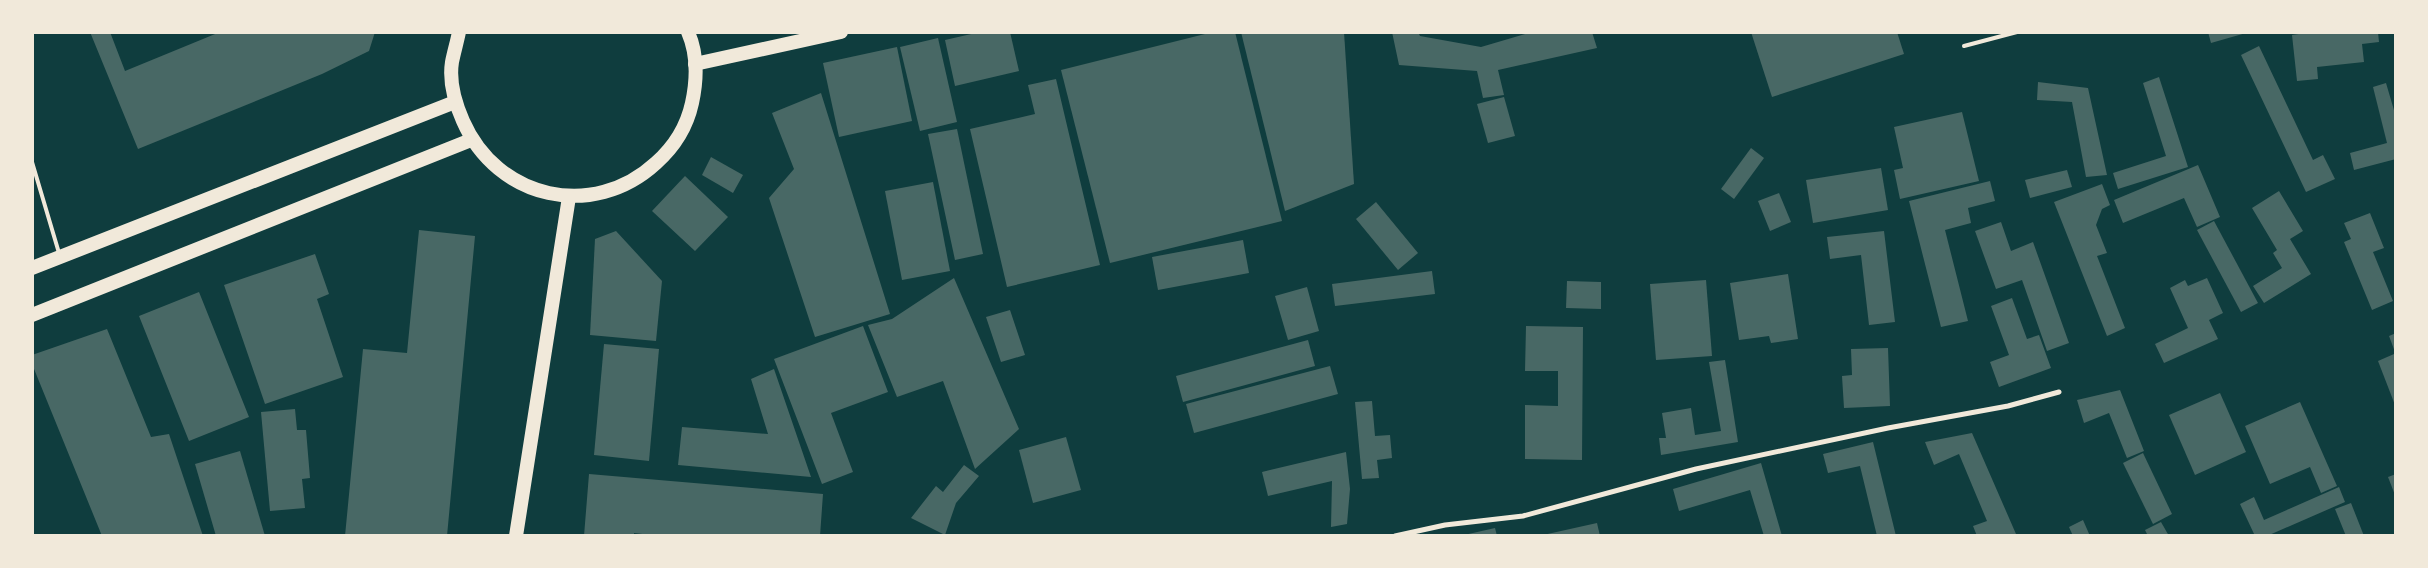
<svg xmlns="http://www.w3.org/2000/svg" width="2428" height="568" font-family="'Noto Sans',sans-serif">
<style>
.building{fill:#486865}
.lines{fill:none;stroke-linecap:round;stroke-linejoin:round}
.service{stroke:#f1e9da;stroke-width:4}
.minor{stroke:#f1e9da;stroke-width:5}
.trunk{stroke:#f1e9da;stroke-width:14}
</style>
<rect width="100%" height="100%" fill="#0f3d3e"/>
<!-- building -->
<g class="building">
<polygon points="90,32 110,32 125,71 220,32 375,32 369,51 322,74 138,149"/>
<polygon points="980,32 1010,32 1019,71 955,86 945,40"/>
<polygon points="1213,32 1235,32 1282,221 1110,263 1061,70"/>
<polygon points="1241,32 1344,32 1354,184 1285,211"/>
<polygon points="1392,32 1418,32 1420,36 1481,47 1532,32 1592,32 1597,48 1498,70 1504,95 1483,98 1477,71 1399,65"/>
<polygon points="1751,32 1897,32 1904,54 1772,97"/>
<polygon points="2208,32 2246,32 2246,33 2211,43"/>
<polygon points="2312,32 2378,32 2379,42 2362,44 2364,62 2317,67 2318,79 2297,81 2292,35"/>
<polygon points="938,38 957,122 920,131 900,47"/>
<polygon points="2259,46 2313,160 2323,155 2335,179 2306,192 2241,55"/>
<polygon points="897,47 912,121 839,137 823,63"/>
<polygon points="2159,77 2188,167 2118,189 2113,173 2166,156 2143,83"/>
<polygon points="1056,79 1100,265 1007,287 970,129 1035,114 1028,85"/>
<polygon points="2038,82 2088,88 2107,175 2086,177 2072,102 2037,100"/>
<polygon points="2386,83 2396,117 2396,159 2354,170 2350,153 2387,143 2373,87"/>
<polygon points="821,93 890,314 815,337 769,198 794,169 772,113"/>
<polygon points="1504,97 1515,136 1488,143 1477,104"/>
<polygon points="1962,112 1979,181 1900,199 1894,170 1903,168 1894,127"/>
<polygon points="957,129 983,254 955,260 928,134"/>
<polygon points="1751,148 1764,158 1734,199 1721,189"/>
<polygon points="711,157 743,175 733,193 702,175"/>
<polygon points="2198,165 2220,217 2197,227 2184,198 2123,223 2114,200"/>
<polygon points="1881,168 1888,210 1813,223 1806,180"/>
<polygon points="2067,170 2072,187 2030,198 2025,180"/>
<polygon points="685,176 728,217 695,251 652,211"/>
<polygon points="1990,181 1995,201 1968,208 1971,223 1945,230 1968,321 1941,327 1909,201"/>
<polygon points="933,182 950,271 902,280 885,191"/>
<polygon points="2102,184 2110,205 2102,209 2096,225 2107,253 2097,256 2125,328 2107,336 2054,202"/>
<polygon points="2279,191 2303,231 2290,239 2311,274 2264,303 2253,286 2282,268 2273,253 2277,250 2252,208"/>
<polygon points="1779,193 1791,222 1770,231 1758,201"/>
<polygon points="1376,202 1418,253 1398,270 1356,219"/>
<polygon points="2370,213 2384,248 2373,252 2393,301 2372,310 2344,242 2351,239 2344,223"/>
<polygon points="2214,221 2258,303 2241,312 2197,230"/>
<polygon points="2001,222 2011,251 2033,242 2069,343 2047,351 2022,280 1996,289 1975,231"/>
<polygon points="419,230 475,236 447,536 345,536 363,349 407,353"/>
<polygon points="616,231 662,281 656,341 590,335 595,239"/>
<polygon points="1884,231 1895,322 1869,325 1861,255 1830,259 1827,237"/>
<polygon points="1243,240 1249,273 1158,290 1152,257"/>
<polygon points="315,254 329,294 317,299 343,377 265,404 224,285"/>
<polygon points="1432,271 1435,294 1335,306 1332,284"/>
<polygon points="1788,274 1798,339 1771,343 1769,336 1739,340 1730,283"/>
<polygon points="954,278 1019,429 975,469 943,381 897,397 868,325 892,319"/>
<polygon points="2207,278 2223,313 2209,320 2218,339 2164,363 2155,344 2188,328 2170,288 2185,280 2188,286"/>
<polygon points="1706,280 1712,356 1656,360 1650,284"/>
<polygon points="1567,281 1601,282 1601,309 1566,308"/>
<polygon points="1307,287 1319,331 1288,340 1275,296"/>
<polygon points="199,292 249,417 189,441 139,316"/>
<polygon points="2012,298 2027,339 2039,335 2051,368 1999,387 1990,362 2009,355 1991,306"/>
<polygon points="1010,310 1025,355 1001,362 986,317"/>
<polygon points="863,326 888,392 831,413 853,472 822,484 774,359"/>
<polygon points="1526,326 1583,327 1582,460 1525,459 1525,405 1558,406 1558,371 1525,371"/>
<polygon points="107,329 151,437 169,434 203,536 102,536 32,364 32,355"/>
<polygon points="2396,333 2396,352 2395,352 2389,336"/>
<polygon points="1308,340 1315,366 1183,402 1176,376"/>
<polygon points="604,344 659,349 649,461 594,455"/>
<polygon points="1888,348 1890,406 1844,408 1842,376 1852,375 1851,349"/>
<polygon points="2394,354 2396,356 2395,405 2378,361"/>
<polygon points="1725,360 1738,442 1661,455 1659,438 1666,438 1662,413 1691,408 1695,435 1721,431 1709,362"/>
<polygon points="1330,366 1338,394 1194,433 1186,404"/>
<polygon points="774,369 811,477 678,465 682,427 768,434 751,379"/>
<polygon points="2120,390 2144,451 2127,458 2109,413 2084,423 2077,400"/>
<polygon points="2220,393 2246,452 2195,475 2169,415"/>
<polygon points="1372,401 1375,436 1390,435 1392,458 1377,460 1379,478 1362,479 1355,402"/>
<polygon points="2300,402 2337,486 2321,493 2310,467 2270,484 2245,426"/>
<polygon points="295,409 297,430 306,430 310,478 302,479 305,508 270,511 261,412"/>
<polygon points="1972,433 2016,534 2012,536 1977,536 1973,526 1987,521 1959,454 1934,465 1925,442"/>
<polygon points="1066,437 1081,490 1033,503 1019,450"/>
<polygon points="1873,442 1896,536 1877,536 1860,466 1828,473 1823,454"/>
<polygon points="240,451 265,536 216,536 195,464"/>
<polygon points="1346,452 1350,489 1347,524 1331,527 1332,481 1268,496 1262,472"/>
<polygon points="2143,453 2172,514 2153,524 2123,463"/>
<polygon points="1761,463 1782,536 1764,536 1750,490 1679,511 1673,489"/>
<polygon points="964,465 979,476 956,503 945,535 911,518 936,486 943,492"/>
<polygon points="589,474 823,494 820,536 659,536 634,533 634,536 584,536"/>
<polygon points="2396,474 2396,495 2395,495 2388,477"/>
<polygon points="2339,487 2345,502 2267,536 2255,536 2240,504 2254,497 2264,520"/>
<polygon points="2351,503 2364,536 2346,536 2335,509"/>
<polygon points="2083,520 2090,536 2073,536 2069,527"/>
<polygon points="2161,522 2169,536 2148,536 2145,530"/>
<polygon points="1597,523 1600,536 1543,536 1543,535"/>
<polygon points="1495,528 1497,536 1464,536 1464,535"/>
</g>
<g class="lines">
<!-- service -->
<g class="service">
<polyline points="1964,46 2017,32"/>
<polyline points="32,162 59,253"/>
</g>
<!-- minor -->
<polyline class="minor" points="1395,536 1445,525 1523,516 1696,469 1888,428 2008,406 2059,392"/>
<!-- trunk -->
<g class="trunk">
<path d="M459,32C457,42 454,52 452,62C449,81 455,103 463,121C497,199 593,221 656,163C674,147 687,126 692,103C697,80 698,55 688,32"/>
<polyline points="695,64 841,32"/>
<polyline points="32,268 455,102"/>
<polyline points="32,315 471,140"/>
<polyline points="516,536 569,197"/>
</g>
</g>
<!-- border -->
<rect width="2428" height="568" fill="none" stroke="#f1e9da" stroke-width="68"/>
</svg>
